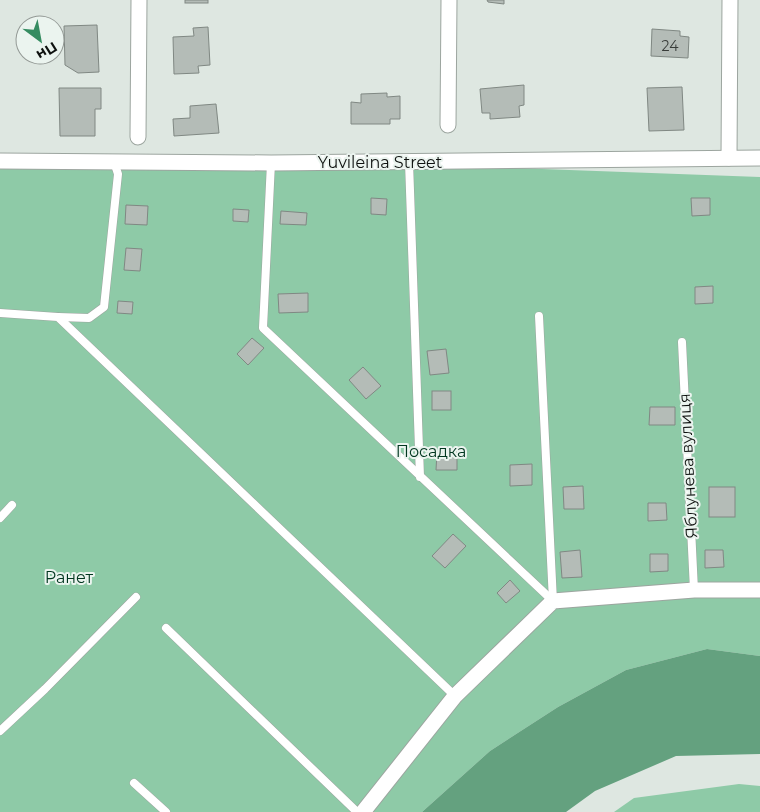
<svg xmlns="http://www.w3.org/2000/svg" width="760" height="812" font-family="Montserrat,sans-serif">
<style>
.green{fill:#8ecaa7}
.water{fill:#64a17f}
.building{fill:#b4bcb7;stroke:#808883}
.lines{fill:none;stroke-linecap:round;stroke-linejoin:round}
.lane-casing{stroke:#9ca59f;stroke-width:9}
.street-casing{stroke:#9ca59f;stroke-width:17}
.lane{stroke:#fff;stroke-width:8}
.street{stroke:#fff;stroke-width:15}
.labels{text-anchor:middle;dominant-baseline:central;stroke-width:4;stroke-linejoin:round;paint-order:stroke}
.number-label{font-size:14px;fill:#383c39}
.street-label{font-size:16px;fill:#0e110f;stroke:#ebf4ef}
.park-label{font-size:16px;fill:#01361f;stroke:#ebf4ef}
</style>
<rect width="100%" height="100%" fill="#dee7e1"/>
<!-- green -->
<g class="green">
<polygon points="464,166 760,177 760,656 707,649 626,670 558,707 490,751 422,812 0,812 0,169"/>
<polygon points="739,784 760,786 760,812 614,812 634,798"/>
</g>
<!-- water -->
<polygon class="water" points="707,649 760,656 760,754 676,756 595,791 566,812 422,812 490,751 558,707 626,670"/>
<!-- building -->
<g class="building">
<rect x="185" y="0" width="23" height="3"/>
<polygon points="487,0 504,0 504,4 488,2"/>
<polygon points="97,25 99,72 78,73 65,65 64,26"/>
<polygon points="208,27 210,65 198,66 199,73 174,74 173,37 194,36 193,28"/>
<polygon points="652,29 680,31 680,36 689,37 688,58 651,56"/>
<polygon points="524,85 524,105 519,106 520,117 490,119 490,113 482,113 480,89"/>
<polygon points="682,87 684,130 649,131 647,88"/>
<polygon points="59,88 101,88 101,109 95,109 95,136 60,136"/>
<polygon points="387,93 387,97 400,96 400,119 390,119 390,124 351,124 351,102 361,103 361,94"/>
<polygon points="216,104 219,133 174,136 173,119 190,118 190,106"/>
<polygon points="371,198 387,199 386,215 371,214"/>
<polygon points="691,198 710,198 710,215 692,216"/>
<polygon points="126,205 148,206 147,225 125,224"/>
<polygon points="233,209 249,210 248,222 233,221"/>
<polygon points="281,211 307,213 306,225 280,224"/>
<polygon points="126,248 142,249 140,271 124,270"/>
<polygon points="713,286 713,303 695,304 695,287"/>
<polygon points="308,293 308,312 279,313 278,294"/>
<polygon points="118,301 133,302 132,314 117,313"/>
<polygon points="252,338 264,348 248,365 237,354"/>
<polygon points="446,349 449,373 430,375 427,351"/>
<polygon points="363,367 381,386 366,399 349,380"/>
<rect x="432" y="391" width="19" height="19"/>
<polygon points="650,407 675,407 675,425 649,425"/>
<polygon points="437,452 457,452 457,470 436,470"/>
<polygon points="532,464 532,485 510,486 510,465"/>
<polygon points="583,486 584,509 564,509 563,487"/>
<rect x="709" y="487" width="26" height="30"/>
<polygon points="648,503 666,503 667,520 648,521"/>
<polygon points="453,534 466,546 445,568 432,556"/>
<polygon points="580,550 582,577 562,578 560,552"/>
<polygon points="705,550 723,550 724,567 705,568"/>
<polygon points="650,554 668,554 668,571 650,572"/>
<polygon points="510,580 520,591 506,603 497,593"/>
</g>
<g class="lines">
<defs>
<g id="lane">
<polyline points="409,162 420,477"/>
<polyline points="271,163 263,328 553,601"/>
<polyline points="0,313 58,317 455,696"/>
<polyline points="539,316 553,601"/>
<polyline points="58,317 89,318 104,307 118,174 114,162"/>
<polyline points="682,342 694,590"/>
<polyline points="0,518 12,505"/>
<polyline points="166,628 357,812"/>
<polyline points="0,731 45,689 136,597"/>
<polyline points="134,783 166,812"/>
</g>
<g id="street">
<polyline points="448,125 449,0"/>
<polyline points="138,137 139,0"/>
<polyline points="729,158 730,0"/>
<polyline points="0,161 271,163 760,158"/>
<polyline points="363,812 455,696 553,601 694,590 760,590"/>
</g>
</defs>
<!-- lane casing -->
<use href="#lane" class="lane-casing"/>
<!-- street casing -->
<use href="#street" class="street-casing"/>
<!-- lane -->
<use href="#lane" class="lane"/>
<!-- street -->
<use href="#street" class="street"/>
</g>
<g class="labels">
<!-- number labels -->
<g class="number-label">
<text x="670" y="46">24</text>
</g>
<!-- street labels -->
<g class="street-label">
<text x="380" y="162">Yuvileina Street</text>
<text transform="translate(688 466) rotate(-93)">Яблунева вулиця</text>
</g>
<!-- park labels -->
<g class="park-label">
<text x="431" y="451">Посадка</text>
<text x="69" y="577">Ранет</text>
</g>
</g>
<!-- north arrow -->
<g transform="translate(40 40) rotate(148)"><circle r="24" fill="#ebf4ef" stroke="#939995"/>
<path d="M0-4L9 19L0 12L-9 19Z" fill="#358c61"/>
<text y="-8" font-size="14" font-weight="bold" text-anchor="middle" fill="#0e110f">Пн</text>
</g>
</svg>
